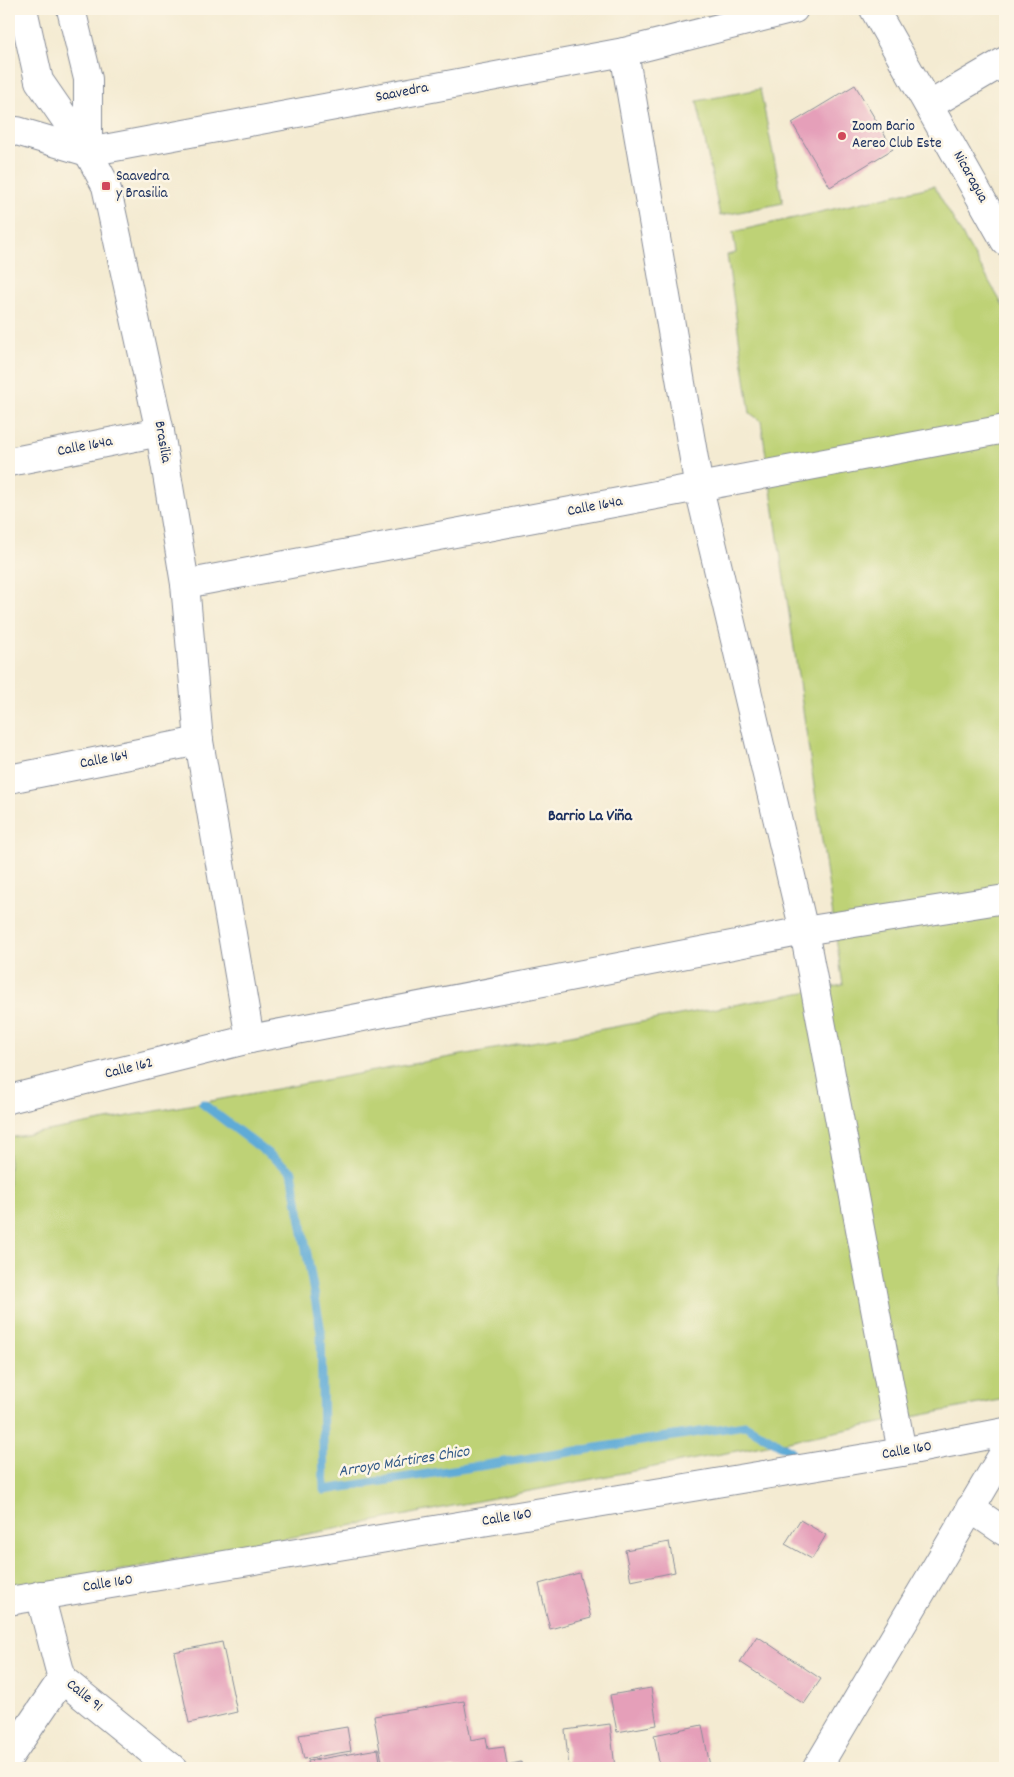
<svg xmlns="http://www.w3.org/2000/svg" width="1014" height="1777" font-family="Dekko,sans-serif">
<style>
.green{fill:#bed276;stroke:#6c806a}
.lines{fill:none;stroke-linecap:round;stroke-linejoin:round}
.stream{stroke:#5eabd7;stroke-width:9}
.building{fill:#e59fb9}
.street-casing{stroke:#888d98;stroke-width:30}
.street{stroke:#fff;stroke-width:28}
.poi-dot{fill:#d1495b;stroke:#fcf5e5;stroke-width:2}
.labels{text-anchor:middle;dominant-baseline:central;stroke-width:5;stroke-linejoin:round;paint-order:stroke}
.street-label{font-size:15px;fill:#1b2f5e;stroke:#fcf5e5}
.poi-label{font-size:15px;fill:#1b2f5e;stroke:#fcf5e5;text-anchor:start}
.neighbourhood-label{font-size:16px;font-weight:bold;fill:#1b2f5e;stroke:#fcf5e5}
.water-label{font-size:16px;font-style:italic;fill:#325a88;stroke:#fcf5e5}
</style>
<rect width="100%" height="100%" fill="#fcf5e5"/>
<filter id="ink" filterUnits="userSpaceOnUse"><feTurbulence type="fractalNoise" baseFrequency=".02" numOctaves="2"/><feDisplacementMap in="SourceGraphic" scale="10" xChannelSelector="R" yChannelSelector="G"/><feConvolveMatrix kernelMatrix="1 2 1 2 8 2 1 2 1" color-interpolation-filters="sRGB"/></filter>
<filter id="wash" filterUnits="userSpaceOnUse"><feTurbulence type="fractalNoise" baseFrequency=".0096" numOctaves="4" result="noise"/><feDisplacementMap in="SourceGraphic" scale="20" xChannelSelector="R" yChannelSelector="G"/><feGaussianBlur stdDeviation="1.12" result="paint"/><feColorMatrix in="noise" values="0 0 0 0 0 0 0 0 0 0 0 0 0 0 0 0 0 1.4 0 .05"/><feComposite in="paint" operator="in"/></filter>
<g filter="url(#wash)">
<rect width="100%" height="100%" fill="#f4ebd2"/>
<!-- green -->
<g class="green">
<polygon points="760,89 783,203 720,216 697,101"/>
<polygon points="934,186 1005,309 1005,1399 9,1592 9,1138 843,985 761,421 750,413 727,255 736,253 733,232"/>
</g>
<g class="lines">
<!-- stream -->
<polyline class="stream" points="203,1104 292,1172 321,1331 324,1490 745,1425 791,1451"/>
</g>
<g id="blocks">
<!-- building -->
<g class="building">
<polygon points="855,85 893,149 830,187 792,123"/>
<polygon points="800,1520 826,1535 812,1559 785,1544"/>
<polygon points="669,1542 675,1572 631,1581 625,1550"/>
<polygon points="579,1573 591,1618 550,1629 539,1584"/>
<polygon points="757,1636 821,1679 804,1704 740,1662"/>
<polygon points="222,1642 237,1712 189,1723 174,1652"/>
<polygon points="651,1688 657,1725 617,1732 610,1695"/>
<polygon points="464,1701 471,1740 486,1737 488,1749 504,1747 507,1765 521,1762 522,1768 383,1768 374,1716"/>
<polygon points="610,1724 615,1768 569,1768 565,1730"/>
<polygon points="702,1725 710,1766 697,1768 660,1768 654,1735"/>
<polygon points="347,1727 351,1751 304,1759 299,1735"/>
<polygon points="378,1749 381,1768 309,1768 308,1761"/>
<polygon points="68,1763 75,1768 63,1768"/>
</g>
</g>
</g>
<g filter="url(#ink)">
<use href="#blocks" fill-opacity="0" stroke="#888d98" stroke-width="1"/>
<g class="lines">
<defs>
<g id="street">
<polyline points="23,9 39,81 88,152 106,186 160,432 185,584 199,741 250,1039"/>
<polyline points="71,9 88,79 88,152"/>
<polyline points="874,9 1005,241"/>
<polyline points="930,105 1005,61"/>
<polyline points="9,133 17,131 88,152 624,52 794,9"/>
<polyline points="9,462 160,432"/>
<polyline points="185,584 1005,429"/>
<polyline points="9,779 199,741"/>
<polyline points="9,1099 250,1039 804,931 699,488 624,52"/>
<polyline points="902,1452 804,931 1005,899"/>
<polyline points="970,1508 1005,1532"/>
<polyline points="40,1595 62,1679 172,1768"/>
<polyline points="9,1601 902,1452 1005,1432"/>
<polyline points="9,1757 62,1679"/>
<polyline points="817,1768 1005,1451"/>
</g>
</defs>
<!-- street casing -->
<use href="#street" class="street-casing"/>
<!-- street -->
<use href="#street" class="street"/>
</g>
</g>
<!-- markers -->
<g class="poi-dot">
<circle cx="842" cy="136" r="5"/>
<rect x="101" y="181" width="10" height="10" rx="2.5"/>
</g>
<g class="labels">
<!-- street labels -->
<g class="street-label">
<text transform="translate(402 93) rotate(-11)">Saavedra</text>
<text transform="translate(970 177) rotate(61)">Nicaragua</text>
<text transform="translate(162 442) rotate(80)">Brasilia</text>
<text transform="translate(85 447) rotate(-11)">Calle 164a</text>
<text transform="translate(595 507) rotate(-11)">Calle 164a</text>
<text transform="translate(104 760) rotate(-11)">Calle 164</text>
<text transform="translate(129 1069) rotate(-14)">Calle 162</text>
<text transform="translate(907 1451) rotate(-10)">Calle 160</text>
<text transform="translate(507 1518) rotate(-9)">Calle 160</text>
<text transform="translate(108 1584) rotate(-9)">Calle 160</text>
<text transform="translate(84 1696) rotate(39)">Calle 91</text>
</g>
<!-- poi labels -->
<g class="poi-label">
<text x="852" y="127">Zoom Bario<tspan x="852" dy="17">Aereo Club Este</tspan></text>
<text x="116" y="177">Saavedra<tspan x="116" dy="17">y Brasilia</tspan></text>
</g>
<!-- neighbourhood labels -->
<g class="neighbourhood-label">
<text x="590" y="816">Barrio La Viña</text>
</g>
<!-- water labels -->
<g class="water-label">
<text transform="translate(404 1462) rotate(-9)">Arroyo Mártires Chico</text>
</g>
</g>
<!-- margin -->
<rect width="1014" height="1777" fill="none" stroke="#fcf5e5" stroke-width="30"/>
</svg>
